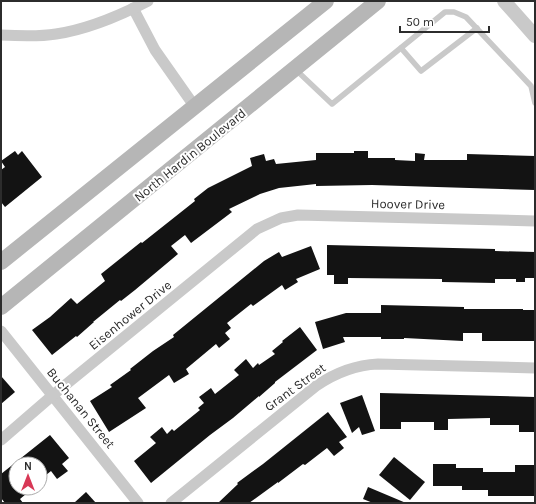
<svg xmlns="http://www.w3.org/2000/svg" width="536" height="504" font-family="Karla,sans-serif">
<style>
.building{fill:#131313}
.lines{fill:none;stroke-linecap:round;stroke-linejoin:round}
.service{stroke:#c9c9c9;stroke-width:5.5}
.minor{stroke:#c9c9c9;stroke-width:11}
.tertiary{stroke:#c9c9c9;stroke-width:14}
.secondary{stroke:#b6b6b6;stroke-width:16}
.labels{text-anchor:middle;dominant-baseline:central;stroke-width:4;stroke-linejoin:round;paint-order:stroke}
.street-label{font-size:13px;fill:#2c2c2c;stroke:#fff}
</style>
<rect width="100%" height="100%" fill="#fff"/>
<!-- building -->
<g class="building">
<polygon points="15,151 18,155 22,151 42,177 5,207 1,202 1,170 5,167 1,161"/>
<polygon points="354,151 368,151 368,158 395,158 395,160 415,161 415,153 425,154 424,160 467,160 467,154 535,156 535,190 372,185 316,186 316,184 279,188 260,194 229,209 232,212 191,243 185,235 171,246 178,254 135,290 121,301 120,300 93,322 94,322 77,337 76,336 52,355 32,330 50,317 71,298 77,304 105,281 101,274 141,242 142,243 195,201 194,199 208,188 252,166 250,158 264,154 266,161 274,159 276,164 316,160 316,153 354,153"/>
<polygon points="327,245 495,249 495,251 535,252 535,278 525,278 525,282 516,282 516,279 495,279 495,283 442,282 442,279 348,278 348,284 334,284 334,275 327,275"/>
<polygon points="311,246 320,269 296,279 298,282 285,290 282,285 253,306 251,304 227,323 231,328 225,333 230,339 219,348 216,344 186,369 189,374 174,383 169,375 138,398 146,408 109,432 90,401 112,387 110,385 131,370 130,369 153,351 174,337 173,335 264,261 279,252 282,257"/>
<polygon points="381,305 464,307 464,309 523,309 523,310 535,310 535,341 482,341 482,333 463,333 463,341 404,338 404,339 381,339 381,337 343,337 345,342 323,349 315,322 346,313 381,313"/>
<polygon points="300,327 317,350 275,382 275,383 259,397 259,396 233,418 210,435 151,483 134,461 156,443 150,437 162,427 167,434 172,429 174,431 200,410 198,408 204,403 199,397 211,388 215,394 239,375 234,370 246,359 253,368 258,363 259,365 275,354 272,351 283,342 282,341"/>
<polygon points="1,376 15,392 1,404"/>
<polygon points="380,393 535,397 535,432 519,432 519,425 490,425 490,418 448,419 448,430 434,430 434,422 401,422 401,429 380,429"/>
<polygon points="362,395 375,431 362,435 359,427 352,433 340,403"/>
<polygon points="328,412 347,437 339,442 344,448 334,456 327,448 305,465 303,464 278,483 278,482 249,503 218,503 238,484 237,483 263,464"/>
<polygon points="50,435 69,458 62,464 68,471 57,479 51,471 40,480 40,464 16,464 16,488 21,488 26,494 20,499 23,503 5,503 1,498 1,474"/>
<polygon points="394,457 425,482 410,500 379,475"/>
<polygon points="433,464 456,464 456,468 483,468 483,472 515,472 515,465 535,465 535,496 488,496 488,490 462,490 462,486 433,486"/>
<polygon points="368,487 406,503 373,503 363,499"/>
<polygon points="86,492 96,503 74,503"/>
</g>
<g class="lines">
<!-- service -->
<g class="service">
<polyline points="401,48 421,71 477,28"/>
<polyline points="295,69 332,104 445,12 454,12 466,17 531,86 535,103"/>
</g>
<!-- minor -->
<g class="minor">
<polyline points="133,8 155,50 195,107"/>
<path d="M1,35C19,36 38,37 56,34C89,29 119,16 148,1"/>
<polyline points="1,331 138,503"/>
<polyline points="1,440 53,395 257,229 281,218 298,215 535,221"/>
<path d="M171,503L316,386C335,373 354,365 378,364L535,368"/>
</g>
<!-- tertiary -->
<polyline class="tertiary" points="504,1 535,36"/>
<!-- secondary -->
<g class="secondary">
<polyline points="1,262 326,1"/>
<polyline points="1,307 378,1"/>
</g>
</g>
<g class="labels">
<!-- street labels -->
<g class="street-label">
<text transform="translate(190 155) rotate(-39)">North Hardin Boulevard</text>
<text transform="translate(408 204) rotate(1)">Hoover Drive</text>
<text transform="translate(130 315) rotate(-39)">Eisenhower Drive</text>
<text transform="translate(295 387) rotate(-36)">Grant Street</text>
<text transform="translate(81 408) rotate(51)">Buchanan Street</text>
</g>
</g>
<!-- border -->
<rect width="536" height="504" fill="none" stroke="#2c2c2c" stroke-width="4"/>
<!-- north arrow -->
<g transform="translate(28 476)"><circle r="19" fill="#ffffff" stroke="#ababab"/>
<path d="M0-3L7 15L0 10L-7 15Z" fill="#d83856"/>
<text y="-6" font-size="11" font-weight="bold" text-anchor="middle" fill="#2c2c2c">N</text>
</g>
<!-- scale -->
<path d="M400 26v6h89v-6" fill="none" stroke="#2c2c2c" stroke-width="2"/>
<text x="406" y="26" font-size="12" fill="#2c2c2c" stroke="#ffffff" stroke-width="3" paint-order="stroke">50 m</text>
</svg>
